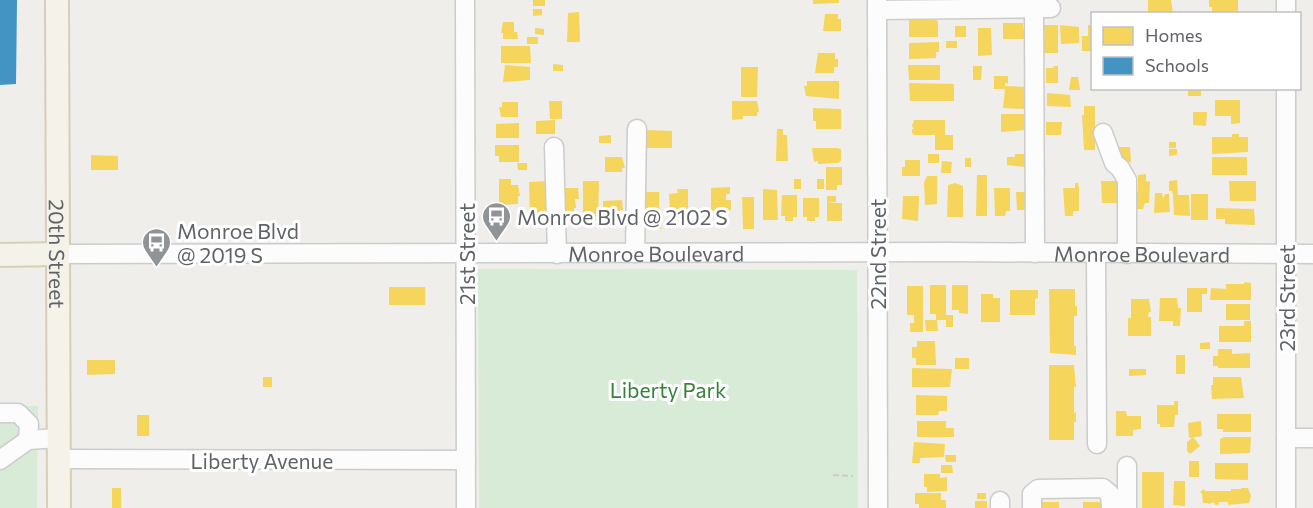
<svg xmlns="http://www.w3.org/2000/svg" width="1313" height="508" font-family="Commissioner,sans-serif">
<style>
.green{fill:#d8ebd6}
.homes{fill:#f6d55c}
.schools{fill:#4393c3}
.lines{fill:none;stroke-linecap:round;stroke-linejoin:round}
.minor-casing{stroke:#cbcccc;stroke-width:21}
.major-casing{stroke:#d7ceb8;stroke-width:26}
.path{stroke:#cacfcc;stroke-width:2;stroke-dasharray:6 3;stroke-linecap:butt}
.minor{stroke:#fdfcfc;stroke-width:18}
.major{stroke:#f4f2e9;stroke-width:22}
.labels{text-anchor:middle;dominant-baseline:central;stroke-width:6;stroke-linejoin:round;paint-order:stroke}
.poi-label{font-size:21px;fill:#5f6368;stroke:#fff;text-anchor:start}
.street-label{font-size:21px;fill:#5f6368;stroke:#fff}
.park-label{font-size:21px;fill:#348238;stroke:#fff}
</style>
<rect width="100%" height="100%" fill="#efeeea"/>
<!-- green -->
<g class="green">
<polygon points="478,269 857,270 858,508 479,508"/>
<polygon points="0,406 38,406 37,508 0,508"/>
</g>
<!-- homes -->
<g class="homes">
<rect x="533" y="0" width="12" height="6"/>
<polygon points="813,0 839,0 839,3 813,4"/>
<polygon points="1148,0 1171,0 1173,14 1148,14"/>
<polygon points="1209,0 1238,0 1238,14 1212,14 1212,7 1209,7"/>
<polygon points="533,9 542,9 542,15 533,16"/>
<polygon points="579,12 580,42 567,42 568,13"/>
<polygon points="825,14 838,14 838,19 841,19 841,31 823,31"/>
<polygon points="909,20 935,20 938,21 938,37 909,37"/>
<polygon points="503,22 514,22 514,32 517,32 518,39 503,39 503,33 501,33"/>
<polygon points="1003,23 1023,23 1023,29 1027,28 1026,39 1003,39"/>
<polygon points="1041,25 1058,25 1058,53 1042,53"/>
<polygon points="1060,25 1079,27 1079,43 1061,44"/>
<polygon points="1088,25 1092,25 1092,51 1082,51 1082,36 1088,36"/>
<rect x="955" y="26" width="11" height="11"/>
<polygon points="535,28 544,29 544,35 535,34"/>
<polygon points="978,28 991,28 992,55 978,56"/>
<rect x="527" y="37" width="11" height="7"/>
<rect x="946" y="41" width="11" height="7"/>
<polygon points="939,42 939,52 936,52 936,58 909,59 909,43"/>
<polygon points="501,46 530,46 531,63 501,63"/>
<polygon points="818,53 835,53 835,59 838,59 838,67 834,67 834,73 815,73"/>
<polygon points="553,64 563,65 563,71 553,71"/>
<polygon points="505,65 530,67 530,80 503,82"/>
<polygon points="908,65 940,65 940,80 909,80"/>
<polygon points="973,66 982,66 981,80 973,80"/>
<polygon points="1054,66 1058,66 1058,83 1046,83 1046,68 1053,68"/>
<polygon points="741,67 758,67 757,97 741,97"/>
<polygon points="994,76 1008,76 1008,83 1005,83 1005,86 1027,87 1026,109 1003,108 1005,89 994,89"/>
<polygon points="1071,77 1078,77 1080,90 1069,90"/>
<polygon points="807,81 839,81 839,99 806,96 804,86 807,86"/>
<polygon points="909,83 954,84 954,101 910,101"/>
<rect x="1188" y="88" width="13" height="8"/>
<polygon points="1047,93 1070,95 1071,107 1047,106"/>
<polygon points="1215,100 1240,100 1240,123 1231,124 1231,116 1215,116"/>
<polygon points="549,101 562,101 562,119 550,119"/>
<polygon points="732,101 757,101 759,112 757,112 757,116 743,116 743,119 732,120"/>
<polygon points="502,102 518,102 518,117 501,117 499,107 502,107"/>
<polygon points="1084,106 1095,106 1095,150 1084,150 1082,115 1084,115"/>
<polygon points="813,108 841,109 841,129 816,129 816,121 813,121"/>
<polygon points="1193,112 1207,112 1206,126 1193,125"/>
<polygon points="1001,114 1027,114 1027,130 1001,132"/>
<polygon points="555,120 555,134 536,134 536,121"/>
<polygon points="914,120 945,120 945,135 953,135 953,150 935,150 935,135 914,135 912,133 912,129 914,129 912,126"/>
<polygon points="1046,122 1062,122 1061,135 1046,135"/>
<polygon points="519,123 519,138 496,138 496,124"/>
<polygon points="777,129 783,129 783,135 787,135 788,161 776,161"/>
<polygon points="645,130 672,131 672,148 645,148"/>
<polygon points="1232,134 1239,134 1239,137 1248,137 1248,152 1212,154 1212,137 1232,137"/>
<polygon points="611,135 611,143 599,143 599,136"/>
<rect x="1169" y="142" width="7" height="6"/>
<polygon points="495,145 519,145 519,162 499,162 499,156 495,156"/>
<polygon points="1119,147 1130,147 1131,162 1120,163"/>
<polygon points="812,148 837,148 841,149 841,161 838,163 818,164 818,161 814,162"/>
<polygon points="1169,149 1177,149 1177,155 1169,156"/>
<rect x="928" y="154" width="11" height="9"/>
<polygon points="1015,154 1026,154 1026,167 1007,165 1007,157 1015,157"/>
<polygon points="91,155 118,156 118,170 91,170"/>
<polygon points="605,157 622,157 625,168 622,168 622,172 605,172"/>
<rect x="1212" y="157" width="35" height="18"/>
<rect x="965" y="158" width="6" height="9"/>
<polygon points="905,160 920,160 920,176 902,176 902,167 905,167"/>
<polygon points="942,161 952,162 951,173 941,173"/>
<polygon points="517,163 527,163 527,170 518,170"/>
<polygon points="826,167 842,167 842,185 837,185 837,190 826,190"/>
<polygon points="1146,174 1146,181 1150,182 1149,203 1145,203 1143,209 1134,209 1134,192 1138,192 1138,175"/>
<polygon points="977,175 987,175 987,216 976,216"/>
<polygon points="927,176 937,176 937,204 925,205 924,182"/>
<polygon points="499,179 511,179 511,185 518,185 520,196 518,196 518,204 499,205"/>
<rect x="794" y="179" width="7" height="10"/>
<rect x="817" y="179" width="7" height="10"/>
<polygon points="1177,180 1178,195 1189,195 1190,216 1174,215 1173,195 1172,191 1169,191 1169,181"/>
<polygon points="548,181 548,218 530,218 529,182"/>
<polygon points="583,181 599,181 598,220 583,220"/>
<polygon points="1101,181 1122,181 1124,203 1102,203"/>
<polygon points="1229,181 1256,181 1256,201 1230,201"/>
<polygon points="955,183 963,186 963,217 947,217 948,185"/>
<polygon points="1075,183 1078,183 1079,188 1079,211 1073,211 1073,216 1065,216 1063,188 1075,188"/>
<polygon points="730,187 730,194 726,194 726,200 731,200 731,210 725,211 723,214 716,215 716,211 711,211 711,188"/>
<polygon points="563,188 578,188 579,199 575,199 576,208 574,208 574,211 578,211 578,220 576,222 563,220"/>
<polygon points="994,188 1010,188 1010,211 1006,211 1005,216 995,216"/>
<polygon points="677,189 688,189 688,216 671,217 670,213 669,194 678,193"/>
<polygon points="763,189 777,190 778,220 763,220"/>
<polygon points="643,192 659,192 659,214 662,214 662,229 649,229 649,221 644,221"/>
<polygon points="1016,192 1032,192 1032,210 1017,210"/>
<polygon points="1155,193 1162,193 1163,199 1165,194 1169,194 1170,212 1154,213"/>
<rect x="1191" y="194" width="17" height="26"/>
<polygon points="782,195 797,195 797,217 793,217 793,221 785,221 785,216 781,216"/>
<polygon points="827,196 836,196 836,202 827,203"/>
<polygon points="903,196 919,196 918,221 902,219"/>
<polygon points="742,197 754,197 754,229 743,229"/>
<polygon points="803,198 819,198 819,217 815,217 815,221 807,221 807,217 803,217"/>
<polygon points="622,200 623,210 620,210 620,214 624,214 624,220 603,220 603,201"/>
<rect x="827" y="203" width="15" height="18"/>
<polygon points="1216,208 1254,209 1255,225 1225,224 1225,219 1216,219"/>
<polygon points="1244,282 1251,283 1251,300 1210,300 1211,288 1226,289 1226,284 1244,284"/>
<polygon points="930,285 946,285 946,315 953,315 953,327 946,327 946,320 936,320 936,314 930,314"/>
<polygon points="952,285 968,285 968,314 959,313 959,310 952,310"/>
<polygon points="907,286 923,286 923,332 910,332 910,323 914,323 914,315 907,315"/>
<rect x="389" y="287" width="36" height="18"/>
<polygon points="1187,288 1207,288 1207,294 1202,294 1202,312 1187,312"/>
<polygon points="1049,289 1075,289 1075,306 1077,306 1077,316 1074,316 1074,346 1076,346 1076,355 1050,353"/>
<polygon points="1010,290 1038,290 1038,298 1035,299 1035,315 1010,315"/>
<polygon points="981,294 993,294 993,298 1000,298 1000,322 981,322"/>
<polygon points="1160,298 1177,298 1178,308 1181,308 1180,326 1173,326 1173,321 1159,321"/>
<polygon points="1131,299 1149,299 1151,312 1149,312 1148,317 1151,317 1151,336 1128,336 1128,318 1131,318"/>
<rect x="1226" y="304" width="24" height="16"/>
<polygon points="925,320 937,320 938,331 926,331"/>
<polygon points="1244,321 1251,321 1251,342 1219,342 1219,326 1244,326"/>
<polygon points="917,341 935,341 936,365 916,365 916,358 912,358 912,347 917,347"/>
<polygon points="1210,342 1210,349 1200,349 1200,343"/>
<polygon points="1218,349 1232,349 1232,354 1250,353 1250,368 1218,368 1218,366 1213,366 1213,356 1218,356"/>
<rect x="1176" y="355" width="9" height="19"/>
<rect x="955" y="358" width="14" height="11"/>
<polygon points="87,360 115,360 115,374 87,375"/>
<polygon points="1049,365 1074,365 1076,387 1074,387 1074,413 1076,412 1076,422 1074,422 1074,440 1049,440"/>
<polygon points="912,368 952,369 950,387 912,387"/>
<polygon points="1129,369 1146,369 1146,375 1129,376"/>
<rect x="263" y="377" width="9" height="10"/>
<polygon points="1213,377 1241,377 1244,398 1212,399 1211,385 1213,385"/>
<polygon points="916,395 947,396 947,411 939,411 938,415 916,415"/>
<polygon points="1174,401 1178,401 1178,415 1175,415 1174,427 1160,427 1160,424 1157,424 1157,405 1174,405"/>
<polygon points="1116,411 1126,411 1127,416 1141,416 1141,429 1133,430 1133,436 1116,436"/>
<polygon points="1217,414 1251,414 1251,432 1223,432 1223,429 1217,429"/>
<rect x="137" y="415" width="12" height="21"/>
<polygon points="917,421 946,421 946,428 954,428 954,437 917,437"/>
<polygon points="1201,421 1202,436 1189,438 1188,423"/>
<polygon points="1193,437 1200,446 1190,454 1187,451 1187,442"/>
<polygon points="1224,437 1251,437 1250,453 1220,454 1220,439"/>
<polygon points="914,442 945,444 944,457 920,458 920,463 912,463"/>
<polygon points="945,455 956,455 956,462 946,462"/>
<rect x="1189" y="461" width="10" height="16"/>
<polygon points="1215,463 1248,463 1248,480 1215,479"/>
<polygon points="941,465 952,465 953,473 941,473"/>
<rect x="1142" y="472" width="22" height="36"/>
<polygon points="924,474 940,474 940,478 947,477 947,491 927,492 927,487 924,487"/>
<polygon points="1174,481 1185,481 1185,506 1173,505"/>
<rect x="112" y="488" width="9" height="20"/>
<polygon points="1241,488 1248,488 1251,496 1249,503 1228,505 1228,502 1219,502 1218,505 1215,505 1214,502 1208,504 1208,503 1203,503 1202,494 1200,492 1204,489 1205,491 1231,491 1231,489 1241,489"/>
<polygon points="915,493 941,493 941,500 946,500 946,508 919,508 919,504 915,504"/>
<rect x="977" y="493" width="9" height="6"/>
<rect x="975" y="501" width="12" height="7"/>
<rect x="1039" y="502" width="20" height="6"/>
<rect x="1083" y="502" width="20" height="6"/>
</g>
<!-- schools -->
<polygon class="schools" points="0,0 17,0 16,84 0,85"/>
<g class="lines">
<defs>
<g id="minor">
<polyline points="465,0 466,508"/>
<polyline points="877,0 878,508"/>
<polyline points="1034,8 1035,253"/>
<polyline points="877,10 1051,8"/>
<polyline points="1286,14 1286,0"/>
<polyline points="1103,133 1114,163 1120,168 1127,180 1127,254"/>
<polyline points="554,147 557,254"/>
<polyline points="635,253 637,129"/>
<path id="s1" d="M58,254L948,252L1313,254"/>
<polyline points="1096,254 1097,444"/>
<polyline points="0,413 18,413 29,424 28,440"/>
<polyline points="1286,438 1313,438"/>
<polyline points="59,459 466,460"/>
<polyline points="0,460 28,440 59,438"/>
<polyline points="1000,501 1000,508"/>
<polyline points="1032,508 1032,494 1038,489 1103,488 1110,494 1111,508"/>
<polyline points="1127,508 1127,466"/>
<polyline points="1286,508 1286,88"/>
</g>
<g id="major">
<path id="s2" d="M57,0L59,508"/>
<polyline points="0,255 58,254"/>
</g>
</defs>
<!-- minor casing -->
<use href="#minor" class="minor-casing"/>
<!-- major casing -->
<use href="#major" class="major-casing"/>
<!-- path -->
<polyline class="path" points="833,475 853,476"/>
<!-- minor -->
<use href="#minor" class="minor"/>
<!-- major -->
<use href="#major" class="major"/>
</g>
<!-- icons -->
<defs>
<symbol id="bus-pin" viewBox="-11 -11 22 30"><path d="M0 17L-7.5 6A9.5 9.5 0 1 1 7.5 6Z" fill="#919496" stroke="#fff"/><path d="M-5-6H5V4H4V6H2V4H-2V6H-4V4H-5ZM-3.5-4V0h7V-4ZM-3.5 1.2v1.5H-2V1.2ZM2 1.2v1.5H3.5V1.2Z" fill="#fff"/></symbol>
</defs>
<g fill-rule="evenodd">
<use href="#bus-pin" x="480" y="200" width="33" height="45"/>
<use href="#bus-pin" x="140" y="226" width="33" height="45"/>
</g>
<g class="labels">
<!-- poi labels -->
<g class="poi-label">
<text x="517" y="216">Monroe Blvd @ 2102 S</text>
<text x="177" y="230">Monroe Blvd<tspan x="177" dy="24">@ 2019 S</tspan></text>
</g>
<!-- street labels -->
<g class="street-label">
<text stroke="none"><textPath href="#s1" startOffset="598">Monroe Boulevard</textPath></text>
<text stroke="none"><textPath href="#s2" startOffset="254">20th Street</textPath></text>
<text transform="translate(466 254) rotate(-90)">21st Street</text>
<text transform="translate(877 254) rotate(-90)">22nd Street</text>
<text stroke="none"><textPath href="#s1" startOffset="1084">Monroe Boulevard</textPath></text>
<text transform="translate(1286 298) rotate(-90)">23rd Street</text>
<text x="262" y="460">Liberty Avenue</text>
</g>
<!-- park labels -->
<g class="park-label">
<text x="668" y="389">Liberty Park</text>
</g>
</g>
<!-- legend -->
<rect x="1091" y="12" width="210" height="78" fill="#ffffff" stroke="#bfc1c3" stroke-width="1.5"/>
<rect x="1103" y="27" width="30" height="18" fill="#f6d55c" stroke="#bfc1c3" stroke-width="1.5"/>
<text x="1145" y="42" font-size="18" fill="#5f6368">Homes</text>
<rect x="1103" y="57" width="30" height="18" fill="#4393c3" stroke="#bfc1c3" stroke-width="1.5"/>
<text x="1145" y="72" font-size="18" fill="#5f6368">Schools</text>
</svg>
